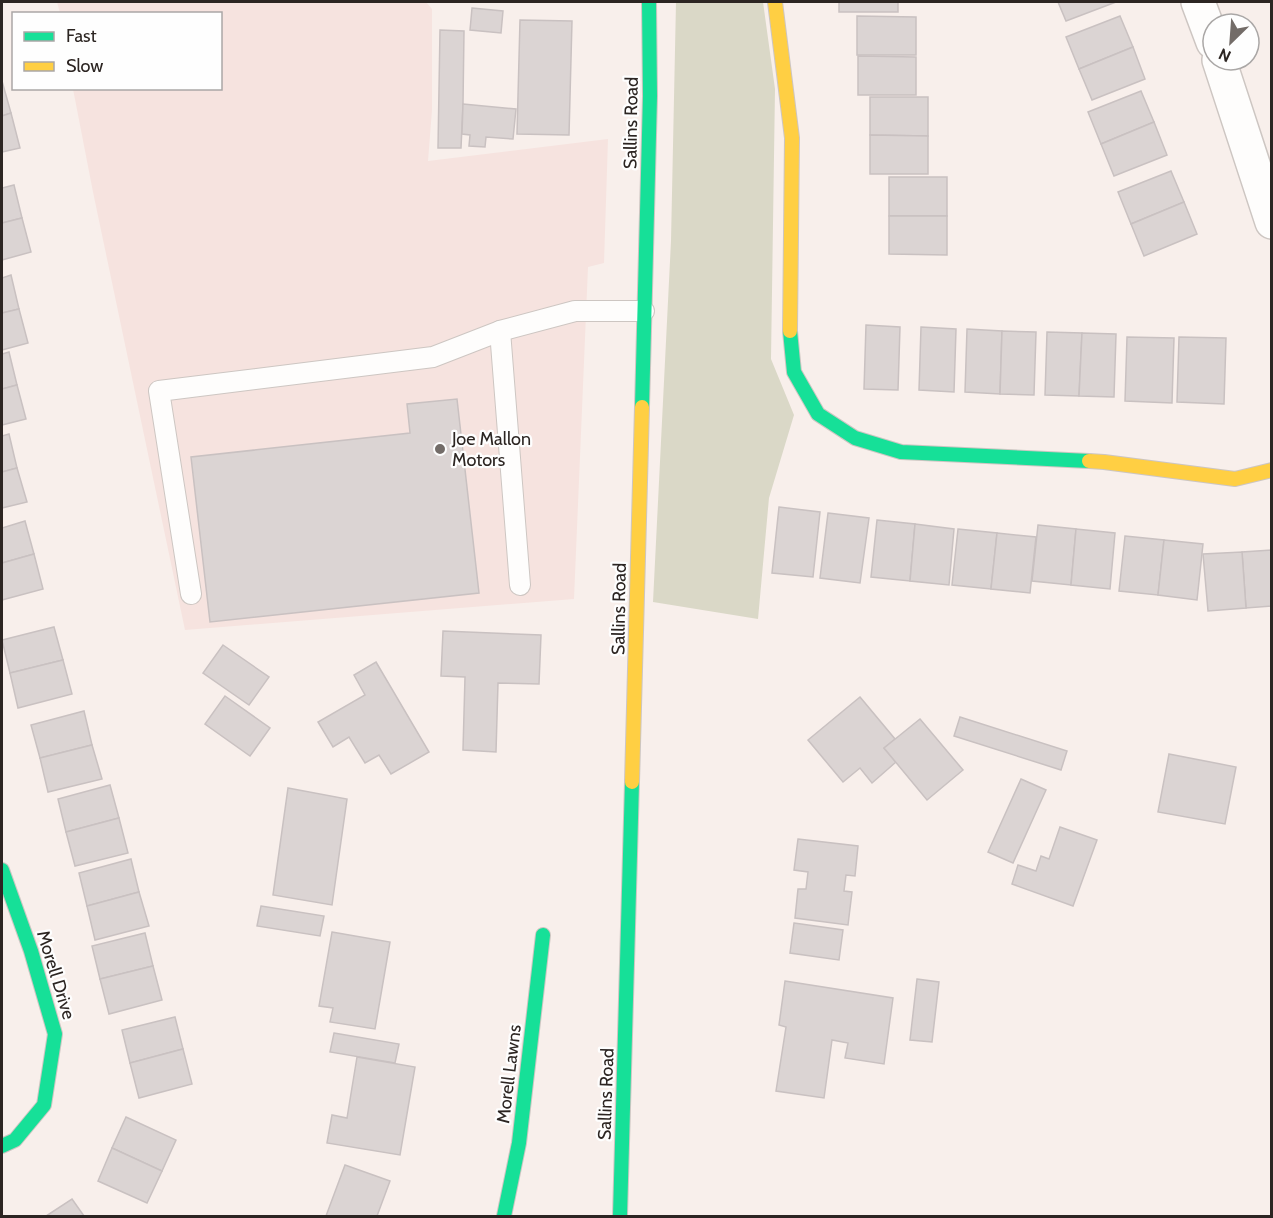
<svg xmlns="http://www.w3.org/2000/svg" width="1273" height="1218" font-family="Cabin,sans-serif">
<style>
.commercial{fill:#f6e3df}
.green{fill:#dad8c7}
.building{fill:#dbd4d3;stroke:#c9c1c1;stroke-width:1.5}
.lines{fill:none;stroke-linecap:round;stroke-linejoin:round}
.lane-casing{stroke:#cdc6c2;stroke-width:22}
.street-casing{stroke:#cdc6c2;stroke-width:36}
.fast-casing{stroke:#cdc6c2;stroke-width:16}
.slow-casing{stroke:#cdc6c2;stroke-width:16}
.lane{stroke:#fefdfc;stroke-width:20}
.street{stroke:#fefdfc;stroke-width:33}
.fast{stroke:#16e098;stroke-width:14}
.slow{stroke:#ffcf43;stroke-width:14}
.poi-dot{fill:#736c68;stroke:#fefefe;stroke-width:2}
.labels{text-anchor:middle;dominant-baseline:central;stroke-width:4.5;stroke-linejoin:round;paint-order:stroke}
.street-label{font-size:18px;fill:#2c2522;stroke:#fefefe}
.poi-label{font-size:18px;fill:#2c2522;stroke:#fefefe;text-anchor:start}
</style>
<rect width="100%" height="100%" fill="#f8efeb"/>
<!-- commercial -->
<polygon class="commercial" points="57,2 426,2 432,9 432,110 428,161 608,139 604,263 588,267 574,599 185,630 93,192 73,89 220,88 220,14 60,13"/>
<!-- green -->
<polygon class="green" points="676,2 763,2 775,89 771,359 794,415 769,498 758,619 653,602 671,241"/>
<!-- building -->
<g class="building">
<rect x="839" y="2" width="59" height="10"/>
<polygon points="1058,2 1116,2 1066,21"/>
<polygon points="472,8 503,11 501,33 470,30"/>
<polygon points="857,16 916,17 916,55 857,55"/>
<polygon points="1120,16 1133,47 1079,69 1066,37"/>
<polygon points="520,20 572,21 569,135 517,134"/>
<polygon points="440,30 464,31 463,104 461,148 438,148"/>
<polygon points="1133,47 1145,79 1092,100 1079,69"/>
<polygon points="858,56 916,57 916,95 858,95"/>
<polygon points="2,81 11,113 2,116"/>
<polygon points="1141,91 1154,122 1101,144 1088,112"/>
<polygon points="870,97 928,97 928,136 870,135"/>
<polygon points="463,104 516,109 513,139 486,137 485,147 469,146 470,135 462,134"/>
<polygon points="11,113 20,148 2,152 2,116"/>
<polygon points="1154,122 1167,155 1114,176 1101,144"/>
<polygon points="870,135 928,136 928,174 870,174"/>
<polygon points="1171,171 1184,202 1131,224 1118,192"/>
<rect x="889" y="177" width="58" height="39"/>
<polygon points="14,185 22,218 2,223 2,188"/>
<polygon points="1184,202 1197,234 1144,256 1131,224"/>
<polygon points="889,216 947,216 947,255 889,254"/>
<polygon points="22,218 31,252 2,260 2,223"/>
<polygon points="11,275 19,309 2,313 2,278"/>
<polygon points="19,309 28,343 2,350 2,313"/>
<polygon points="866,325 900,327 898,390 864,389"/>
<polygon points="921,327 956,329 954,392 919,390"/>
<polygon points="967,329 1002,331 1000,394 965,392"/>
<polygon points="1002,331 1036,332 1034,395 1000,394"/>
<polygon points="1047,332 1082,333 1079,396 1045,395"/>
<polygon points="1082,333 1116,334 1114,397 1079,396"/>
<polygon points="1127,337 1174,338 1172,403 1125,401"/>
<polygon points="1179,337 1226,338 1224,404 1177,402"/>
<polygon points="9,352 17,385 2,389 2,354"/>
<polygon points="17,385 26,419 2,425 2,389"/>
<polygon points="457,399 479,593 210,622 191,457 410,433 407,404"/>
<polygon points="9,434 17,468 2,472 2,436"/>
<polygon points="17,468 27,502 2,508 2,472"/>
<polygon points="779,507 820,512 813,577 772,573"/>
<polygon points="828,513 869,518 860,583 820,578"/>
<polygon points="877,520 915,524 910,581 871,577"/>
<polygon points="25,521 34,554 2,563 2,528"/>
<polygon points="915,524 954,529 949,585 910,581"/>
<polygon points="1038,525 1076,529 1071,585 1032,581"/>
<polygon points="958,529 997,533 991,589 952,585"/>
<polygon points="1076,529 1115,533 1110,589 1071,585"/>
<polygon points="997,533 1036,537 1030,593 991,589"/>
<polygon points="1125,536 1164,540 1158,595 1119,591"/>
<polygon points="1164,540 1203,544 1197,600 1158,595"/>
<polygon points="1272,550 1272,606 1246,608 1242,552"/>
<polygon points="1242,552 1246,608 1208,611 1203,554"/>
<polygon points="34,554 43,589 2,600 2,563"/>
<polygon points="54,627 63,660 10,673 2,640"/>
<polygon points="443,631 541,635 539,684 498,683 496,752 463,750 465,677 441,676"/>
<polygon points="223,645 269,677 249,705 203,673"/>
<polygon points="63,660 72,694 18,708 10,673"/>
<polygon points="376,662 429,752 391,774 379,755 365,763 349,737 333,747 318,722 365,695 354,675"/>
<polygon points="225,696 270,728 250,756 205,724"/>
<polygon points="860,697 895,739 884,748 896,762 872,783 860,768 843,782 808,740"/>
<polygon points="84,711 92,745 40,758 31,725"/>
<polygon points="960,717 1067,751 1061,770 954,736"/>
<polygon points="920,719 963,770 927,800 884,748"/>
<polygon points="92,745 102,779 48,792 40,758"/>
<polygon points="1169,754 1236,767 1225,824 1158,812"/>
<polygon points="1021,779 1046,790 1013,863 988,852"/>
<polygon points="110,785 119,818 66,832 58,799"/>
<polygon points="288,788 347,799 332,905 273,895"/>
<polygon points="119,818 128,853 75,866 66,832"/>
<polygon points="1060,827 1097,840 1073,906 1012,884 1018,865 1036,871 1041,856 1049,859"/>
<polygon points="798,839 858,846 855,876 846,875 844,891 852,892 848,925 795,918 798,889 806,889 808,872 794,870"/>
<polygon points="131,859 139,892 87,906 79,873"/>
<polygon points="139,892 149,926 95,940 87,906"/>
<polygon points="261,906 324,916 320,936 257,926"/>
<polygon points="794,923 843,930 839,960 790,953"/>
<polygon points="332,932 390,942 375,1029 330,1022 333,1008 319,1006"/>
<polygon points="145,933 153,966 100,979 92,946"/>
<polygon points="153,966 162,1000 109,1014 100,979"/>
<polygon points="917,979 939,982 932,1042 910,1040"/>
<polygon points="785,981 893,998 884,1064 845,1058 848,1043 832,1040 824,1098 776,1091 786,1027 779,1025"/>
<polygon points="175,1017 183,1049 130,1063 122,1030"/>
<polygon points="334,1033 399,1044 395,1063 330,1052"/>
<polygon points="183,1049 192,1084 139,1098 130,1063"/>
<polygon points="357,1057 415,1067 400,1155 327,1143 332,1115 347,1118"/>
<polygon points="126,1117 176,1140 162,1171 112,1148"/>
<polygon points="112,1148 162,1171 147,1203 98,1181"/>
<polygon points="345,1165 390,1181 377,1216 326,1216"/>
<polygon points="72,1199 84,1216 46,1216"/>
</g>
<g class="lines">
<defs>
<g id="lane">
<polyline points="500,331 520,585"/>
<polyline points="191,594 159,391 433,357 500,331 575,311 644,311"/>
</g>
<g id="street">
<polyline points="1198,2 1213,42"/>
<polyline points="1219,60 1272,222"/>
</g>
<g id="fast">
<polyline points="790,331 794,372 818,414 855,438 901,452 1089,461"/>
<polyline points="642,407 650,96 649,2"/>
<polyline points="2,870 31,951 55,1034 44,1105 15,1140 2,1146"/>
<polyline points="504,1216 519,1143 543,935"/>
<polyline points="620,1216 632,782"/>
</g>
<g id="slow">
<polyline points="775,2 792,138 790,331"/>
<polyline points="1089,461 1104,462 1235,479 1272,470"/>
<polyline points="632,782 642,407"/>
</g>
</defs>
<!-- lane casing -->
<use href="#lane" class="lane-casing"/>
<!-- street casing -->
<use href="#street" class="street-casing"/>
<!-- fast casing -->
<use href="#fast" class="fast-casing"/>
<!-- slow casing -->
<use href="#slow" class="slow-casing"/>
<!-- lane -->
<use href="#lane" class="lane"/>
<!-- street -->
<use href="#street" class="street"/>
<!-- fast -->
<use href="#fast" class="fast"/>
<!-- slow -->
<use href="#slow" class="slow"/>
</g>
<!-- markers -->
<circle class="poi-dot" cx="440" cy="449" r="6"/>
<g class="labels">
<!-- street labels -->
<g class="street-label">
<text transform="translate(631 123) rotate(-89)">Sallins Road</text>
<text transform="translate(619 609) rotate(-89)">Sallins Road</text>
<text transform="translate(56 975) rotate(73)">Morell Drive</text>
<text transform="translate(509 1074) rotate(-83)">Morell Lawns</text>
<text transform="translate(606 1094) rotate(-88)">Sallins Road</text>
</g>
<!-- poi labels -->
<g class="poi-label">
<text x="452" y="439">Joe Mallon<tspan x="452" dy="21">Motors</tspan></text>
</g>
</g>
<!-- border -->
<rect width="1273" height="1218" fill="none" stroke="#2c2522" stroke-width="6"/>
<!-- legend -->
<rect x="12" y="12" width="210" height="78" fill="#fefefe" stroke="#aaa7a6" stroke-width="1.5"/>
<rect x="24" y="32" width="30" height="9" fill="#16e098" stroke="#aaa7a6" stroke-width="1.5"/>
<text x="66" y="42" font-size="18" fill="#2c2522">Fast</text>
<rect x="24" y="62" width="30" height="9" fill="#ffcf43" stroke="#aaa7a6" stroke-width="1.5"/>
<text x="66" y="72" font-size="18" fill="#2c2522">Slow</text>
<!-- north arrow -->
<g transform="translate(1231 42) rotate(205)"><circle r="28" fill="#fefefe" stroke="#aaa7a6" stroke-width="1.5"/>
<path d="M0-4.5L10 22L0 15L-10 22Z" fill="#736c68"/>
<text y="-9" font-size="16" font-weight="bold" text-anchor="middle" fill="#2c2522">N</text>
</g>
</svg>
